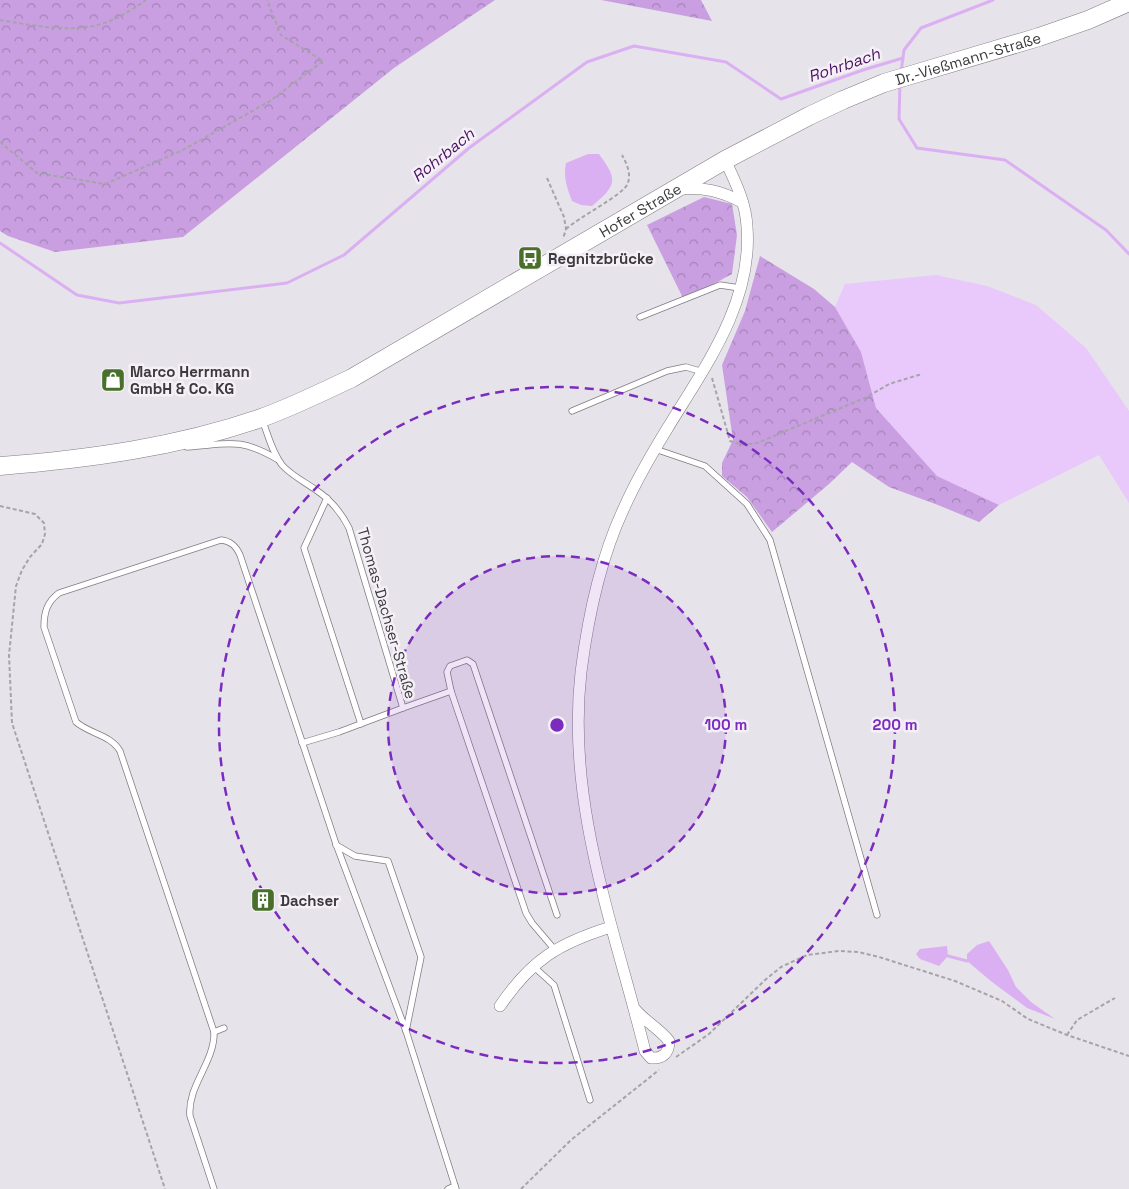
<svg xmlns="http://www.w3.org/2000/svg" width="1129" height="1189" font-family="'Space Grotesk',sans-serif">
<style>
.green{fill:#e9c8fc}
.forest{fill:url(#forest-crowns)}
.water{fill:#dbb0f2}
.lines{fill:none;stroke-linecap:round;stroke-linejoin:round}
.stream{stroke:#dbb0f2;stroke-width:3}
.service-casing{stroke:#807c82;stroke-width:7}
.minor-casing{stroke:#807c82;stroke-width:12}
.primary-casing{stroke:#807c82;stroke-width:19}
.path{stroke:#a6a4a9;stroke-width:2;stroke-dasharray:4 2.5;stroke-linecap:butt}
.service{stroke:#fff;stroke-width:5.5}
.minor{stroke:#fff;stroke-width:11}
.primary{stroke:#fff;stroke-width:18}
.ring{fill:none;stroke:#7b2cbf;stroke-width:2.5;stroke-dasharray:9 6}
.labels{text-anchor:middle;dominant-baseline:central;stroke-width:5;stroke-linejoin:round;paint-order:stroke}
.street-label{font-size:15px;fill:#3b3a3c;stroke:#f5f0f7}
.poi-label{font-size:15px;font-weight:bold;fill:#3b3a3c;stroke:#f5f0f7;text-anchor:start}
.water-label{font-size:16px;font-style:italic;fill:#491260;stroke:#f5f0f7}
.centre{fill:#7b2cbf;stroke:#f5f0f7;stroke-width:2.5}
.ring-label{font-size:15px;text-anchor:middle;font-weight:bold;fill:#7b2cbf;stroke:#f5f0f7;stroke-width:5;stroke-linejoin:round;paint-order:stroke}
</style>
<defs>
<pattern id="forest-crowns" width="20" height="18" patternUnits="userSpaceOnUse" patternTransform="scale(1.25)"><rect width="20" height="18" fill="#c99fe1"/><path d="M2 6a3 3 0 1 1 6 0M12 15a3 3 0 1 1 6 0" fill="none" stroke="#a483b8"/></pattern>
</defs>
<rect width="100%" height="100%" fill="#e7e3ea"/>
<!-- green -->
<polygon class="green" points="936,275 987,286 1036,305 1086,348 1129,411 1129,503 1099,455 999,505 937,476 876,408 861,352 835,307 845,284"/>
<!-- forest -->
<g class="forest">
<polygon points="0,0 495,0 394,68 183,237 55,252 8,236 0,231"/>
<polygon points="601,0 701,0 712,21"/>
<polygon points="704,197 732,204 737,235 732,274 684,300 647,225"/>
<polygon points="760,256 814,289 835,307 861,352 876,408 937,476 999,505 979,522 938,505 889,487 852,462 829,484 772,532 747,497 722,476 722,463 733,440 722,365 745,311"/>
</g>
<!-- water -->
<g class="water">
<path d="M588,154H599C618,180 617,185 592,206L581,205L572,201C567,188 563,177 566,163Z"/>
<polygon points="989,941 1008,970 1016,987 1031,1002 1055,1019 1027,1008 992,982 967,961 967,954 977,945"/>
<polygon points="947,946 948,956 939,966 920,959 916,954 920,949"/>
</g>
<g class="lines">
<!-- stream -->
<g class="stream">
<polyline points="901,72 904,50 921,28 993,0"/>
<polyline points="900,83 899,119 917,148 1005,160 1106,230 1129,254"/>
<polyline points="0,243 77,295 119,303 287,283 344,255 469,148 587,62 634,46 726,62 781,99 863,70 903,58"/>
<polyline points="948,956 967,961"/>
</g>
<defs>
<g id="service">
<polyline points="640,317 720,285 740,288"/>
<polyline points="572,411 667,371 686,367 703,372"/>
<path d="M262,419C268,435 272,452 282,465C292,476 305,482 316,490C331,500 341,512 349,528L403,708L339,732L302,743"/>
<path d="M187,447C228,444 239,437 277,459"/>
<polyline points="655,449 705,466 747,504 770,540 877,915"/>
<polyline points="327,498 304,548 361,724"/>
<polyline points="451,691 447,672 450,666 467,660 473,664 557,915"/>
<polyline points="403,708 451,691 526,913 532,923 555,950"/>
<polyline points="336,845 355,856 388,861 421,957 406,1031"/>
<polyline points="533,966 554,985 590,1100"/>
<polyline points="214,1032 224,1028"/>
<path d="M214,1189L190,1116C187,1086 215,1062 214,1032L120,751C111,735 90,734 76,722L44,627C44,612 47,602 59,593L221,540C231,541 236,546 240,555L336,844L406,1031L456,1189"/>
<polyline points="448,1189 455,1186"/>
</g>
<g id="minor">
<path d="M679,189C705,187 720,191 742,202"/>
<path d="M500,1006C531,960 559,943 611,927"/>
<path d="M634,1008C644,1021 659,1028 669,1041C669,1053 663,1059 651,1058L645,1051C614,926 566,803 581,672C588,617 600,559 624,508C636,481 651,455 667,429C704,368 753,303 747,227C746,203 735,181 725,160"/>
</g>
<g id="primary">
<path id="s1" d="M0,466C89,459 177,447 261,418C292,407 322,392 352,378L725,160L809,116L843,100L884,83L1039,37L1088,20L1129,2"/>
</g>
</defs>
<!-- service casing -->
<use href="#service" class="service-casing"/>
<!-- minor casing -->
<use href="#minor" class="minor-casing"/>
<!-- primary casing -->
<use href="#primary" class="primary-casing"/>
<!-- path -->
<g class="path">
<path d="M0,20C36,26 78,35 112,20C124,15 136,7 146,0"/>
<polyline points="0,142 37,173 105,184 183,150 270,101 323,61 281,35 267,0"/>
<polyline points="547,178 564,217 566,229 563,239"/>
<path d="M566,229C578,218 622,195 627,185C632,175 627,164 622,155"/>
<polyline points="712,378 730,441 743,445 757,443 867,397 889,384 922,374"/>
<polyline points="0,506 35,514 44,523 45,534 42,544 30,557 22,570 16,586 9,655 12,723 165,1189"/>
<polyline points="1067,1035 1077,1020 1115,998"/>
<polyline points="676,1057 709,1034 765,980 781,967 807,955 839,951 858,952 879,957 955,981 1002,1001 1028,1019 1067,1035 1129,1056"/>
<polyline points="521,1189 571,1140 659,1070"/>
</g>
<!-- service -->
<use href="#service" class="service"/>
<!-- minor -->
<use href="#minor" class="minor"/>
<!-- primary -->
<use href="#primary" class="primary"/>
</g>
<!-- distance rings -->
<circle cx="557" cy="725" r="169" fill="#7b2cbf" fill-opacity=".12"/>
<g class="ring">
<circle cx="557" cy="725" r="169"/>
<circle cx="557" cy="725" r="338"/>
</g>
<!-- icons -->
<defs>
<symbol id="bus-square" viewBox="-11 -11 22 22"><rect x="-9" y="-9" width="18" height="18" rx="4" fill="#49702a" stroke="#f5f0f7"/><path d="M-5-6H5V4H4V6H2V4H-2V6H-4V4H-5ZM-3.5-4V0h7V-4ZM-3.5 1.2v1.5H-2V1.2ZM2 1.2v1.5H3.5V1.2Z" fill="#fff"/></symbol>
<symbol id="shop-square" viewBox="-11 -11 22 22"><rect x="-9" y="-9" width="18" height="18" rx="4" fill="#49702a" stroke="#f5f0f7"/><path d="M-5-2.5h2.3a2.7 3.5 0 0 1 5.4 0H5L5.5 6h-11ZM-1.5-2.5h3a1.5 2.3 0 0 0-3 0Z" fill="#fff"/></symbol>
<symbol id="building-square" viewBox="-11 -11 22 22"><rect x="-9" y="-9" width="18" height="18" rx="4" fill="#49702a" stroke="#f5f0f7"/><path d="M-4-6H4V6H1V3H-1V6H-4ZM-2.5-4.3h1.7v1.8h-1.7ZM.8-4.3h1.7v1.8H.8ZM-2.5-1h1.7V.8h-1.7ZM.8-1h1.7V.8H.8Z" fill="#fff"/></symbol>
</defs>
<g fill-rule="evenodd">
<use href="#bus-square" x="516" y="244" width="28" height="28"/>
<use href="#shop-square" x="99" y="366" width="28" height="28"/>
<use href="#building-square" x="249" y="886" width="28" height="28"/>
</g>
<g class="labels">
<!-- street labels -->
<g class="street-label">
<text stroke="none"><textPath href="#s1" startOffset="1062">Dr.-Vießmann-Straße</textPath></text>
<text stroke="none"><textPath href="#s1" startOffset="699">Hofer Straße</textPath></text>
<text transform="translate(387 613) rotate(74)">Thomas-Dachser-Straße</text>
</g>
<!-- poi labels -->
<g class="poi-label">
<text x="548" y="258">Regnitzbrücke</text>
<text x="130" y="371">Marco Herrmann<tspan x="130" dy="17">GmbH &amp; Co. KG</tspan></text>
<text x="280" y="900">Dachser</text>
</g>
<!-- water labels -->
<g class="water-label">
<text transform="translate(844 65) rotate(-19)">Rohrbach</text>
<text transform="translate(443 155) rotate(-39)">Rohrbach</text>
</g>
</g>
<circle cx="557" cy="725" r="8" class="centre"/>
<g class="ring-label">
<text x="726" y="730">100 m</text>
<text x="895" y="730">200 m</text>
</g>
</svg>
